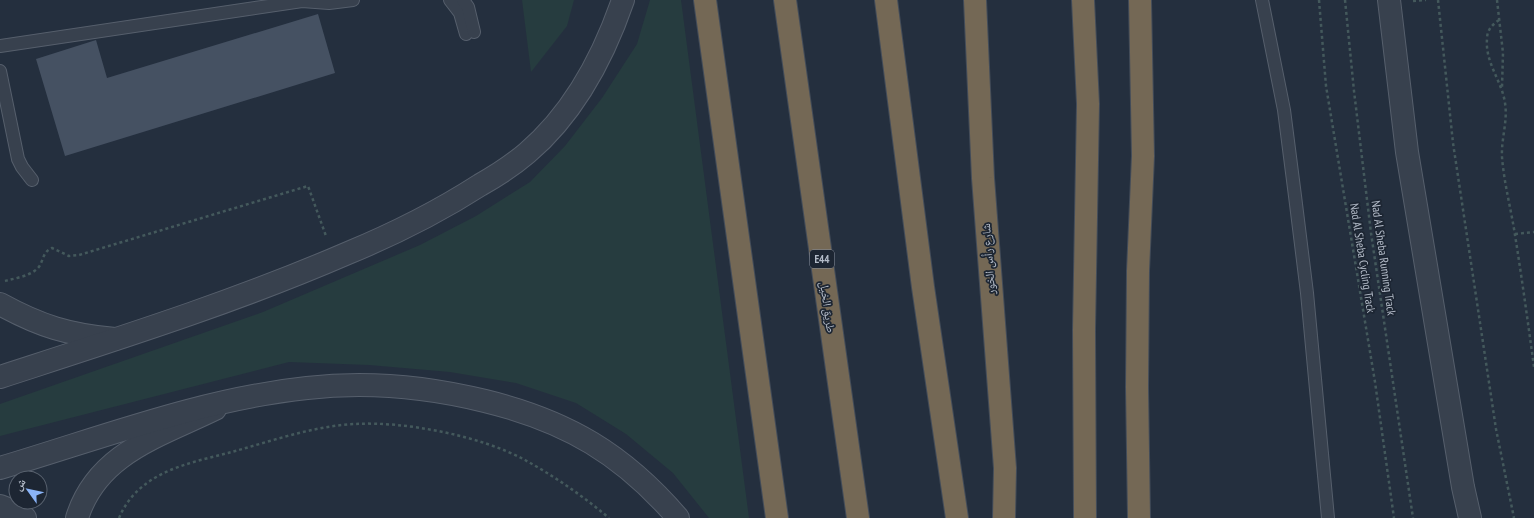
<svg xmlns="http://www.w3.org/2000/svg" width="1534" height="518" font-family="'PT Sans Narrow','Noto Naskh Arabic',sans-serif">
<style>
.green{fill:#263c3f}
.building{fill:#455162}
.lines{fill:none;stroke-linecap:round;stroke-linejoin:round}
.service-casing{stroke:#565f6c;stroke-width:14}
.minor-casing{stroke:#565f6c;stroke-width:24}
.tertiary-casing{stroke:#565f6c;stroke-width:24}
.motorway-casing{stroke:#434c59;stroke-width:24}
.path{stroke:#44595c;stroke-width:2.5;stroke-dasharray:3 3;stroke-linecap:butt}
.service{stroke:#38414e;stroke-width:12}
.minor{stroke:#38414e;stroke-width:22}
.tertiary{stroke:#38414e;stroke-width:22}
.motorway{stroke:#746855;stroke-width:22}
.labels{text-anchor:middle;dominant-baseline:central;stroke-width:3.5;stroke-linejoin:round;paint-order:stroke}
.shield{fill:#1d2633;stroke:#878f9c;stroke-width:1}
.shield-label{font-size:11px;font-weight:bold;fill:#b4bcc9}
.street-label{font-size:12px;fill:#b4bcc9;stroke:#1d2633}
</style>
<rect width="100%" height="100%" fill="#242f3e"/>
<!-- green -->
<g class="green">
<polygon points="522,0 574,0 567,26 531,72"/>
<polygon points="650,0 681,0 749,518 709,518 673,473 626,434 576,403 516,383 450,372 369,365 289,362 0,436 0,404 263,312 420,245 476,216 530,182 565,146 602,98 637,44"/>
</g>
<!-- building -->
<polygon class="building" points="318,14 335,73 65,156 36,59 96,40 107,78"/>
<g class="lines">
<defs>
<g id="service">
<polyline points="450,0 460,13 466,34"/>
<polyline points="463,0 468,7 474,32"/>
<polyline points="1262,0 1284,110 1295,196 1307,293 1328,518"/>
<polyline points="0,46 302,1 329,3 353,0"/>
<polyline points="0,71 18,159 22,167 32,180"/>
</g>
<g id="minor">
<polyline points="1389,0 1407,152 1463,487 1470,518"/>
<path d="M0,304C40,326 69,335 115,339"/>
<polyline points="0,506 18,513 25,518"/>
<path d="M77,518C97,453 160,436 215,409"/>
</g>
<g id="tertiary">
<path d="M0,377C117,339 235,302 348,253C394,234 438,212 480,185C496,176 513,165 527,153C574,113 603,58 623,0"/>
<path d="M0,468C101,438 202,399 307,388C366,381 428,387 485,401C567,421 623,454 678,518"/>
</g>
<g id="motorway">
<polyline points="705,0 777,518"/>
<polyline points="785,0 858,518"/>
<polyline points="886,0 923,287 957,518"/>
<polyline points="975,0 983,178 1005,468 1004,518"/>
<polyline points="1083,0 1088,104 1084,330 1085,518"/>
<polyline points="1139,518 1137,387 1138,271 1143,156 1140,0"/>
</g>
</defs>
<!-- service casing -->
<use href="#service" class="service-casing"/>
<!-- minor casing -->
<use href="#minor" class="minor-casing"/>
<!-- tertiary casing -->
<use href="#tertiary" class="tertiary-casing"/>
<!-- motorway casing -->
<use href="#motorway" class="motorway-casing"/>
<!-- path -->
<g class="path">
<polyline points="1319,0 1326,86 1375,382 1394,518"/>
<polyline points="1345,0 1354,91 1371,233 1413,518"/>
<polyline points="1438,0 1453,143 1496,429 1514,518"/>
<polyline points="1497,0 1503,53 1502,87"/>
<polyline points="1413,1 1426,0"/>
<path d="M1499,20C1492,25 1487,30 1487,39C1485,63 1502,81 1505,103C1508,121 1501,139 1502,157C1504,183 1511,209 1515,235C1522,279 1528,323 1534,367"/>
<polyline points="1515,234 1534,232"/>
<path d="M5,281C16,278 30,276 38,268C44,261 42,252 52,248L69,256L79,255L308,186L326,236"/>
<path d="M119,518C138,473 185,464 228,453C269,442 312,426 355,424C405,421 481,436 525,460C554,476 583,496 609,518"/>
</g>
<!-- service -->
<use href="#service" class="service"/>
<!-- minor -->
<use href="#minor" class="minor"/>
<!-- tertiary -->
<use href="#tertiary" class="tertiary"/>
<!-- motorway -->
<use href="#motorway" class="motorway"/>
</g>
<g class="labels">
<!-- shield labels -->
<rect class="shield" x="810" y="250" width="24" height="18" rx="3"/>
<g class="shield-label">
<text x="822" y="259">E44</text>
</g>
<!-- street labels -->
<g class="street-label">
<text transform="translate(1363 258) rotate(81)">Nad Al Sheba Cycling Track</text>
<text transform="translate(1384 258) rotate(82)">Nad Al Sheba Running Track</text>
<text transform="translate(988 259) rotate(-94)">شارع رأس الخور</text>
<text transform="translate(828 307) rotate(82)">طريق الخيل</text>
</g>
</g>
<!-- north arrow -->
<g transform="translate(28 490) rotate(303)"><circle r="19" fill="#1d2633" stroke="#59626f"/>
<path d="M0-3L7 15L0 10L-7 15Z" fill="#8ab4f8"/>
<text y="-6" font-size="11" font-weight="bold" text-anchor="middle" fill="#b4bcc9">ش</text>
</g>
</svg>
